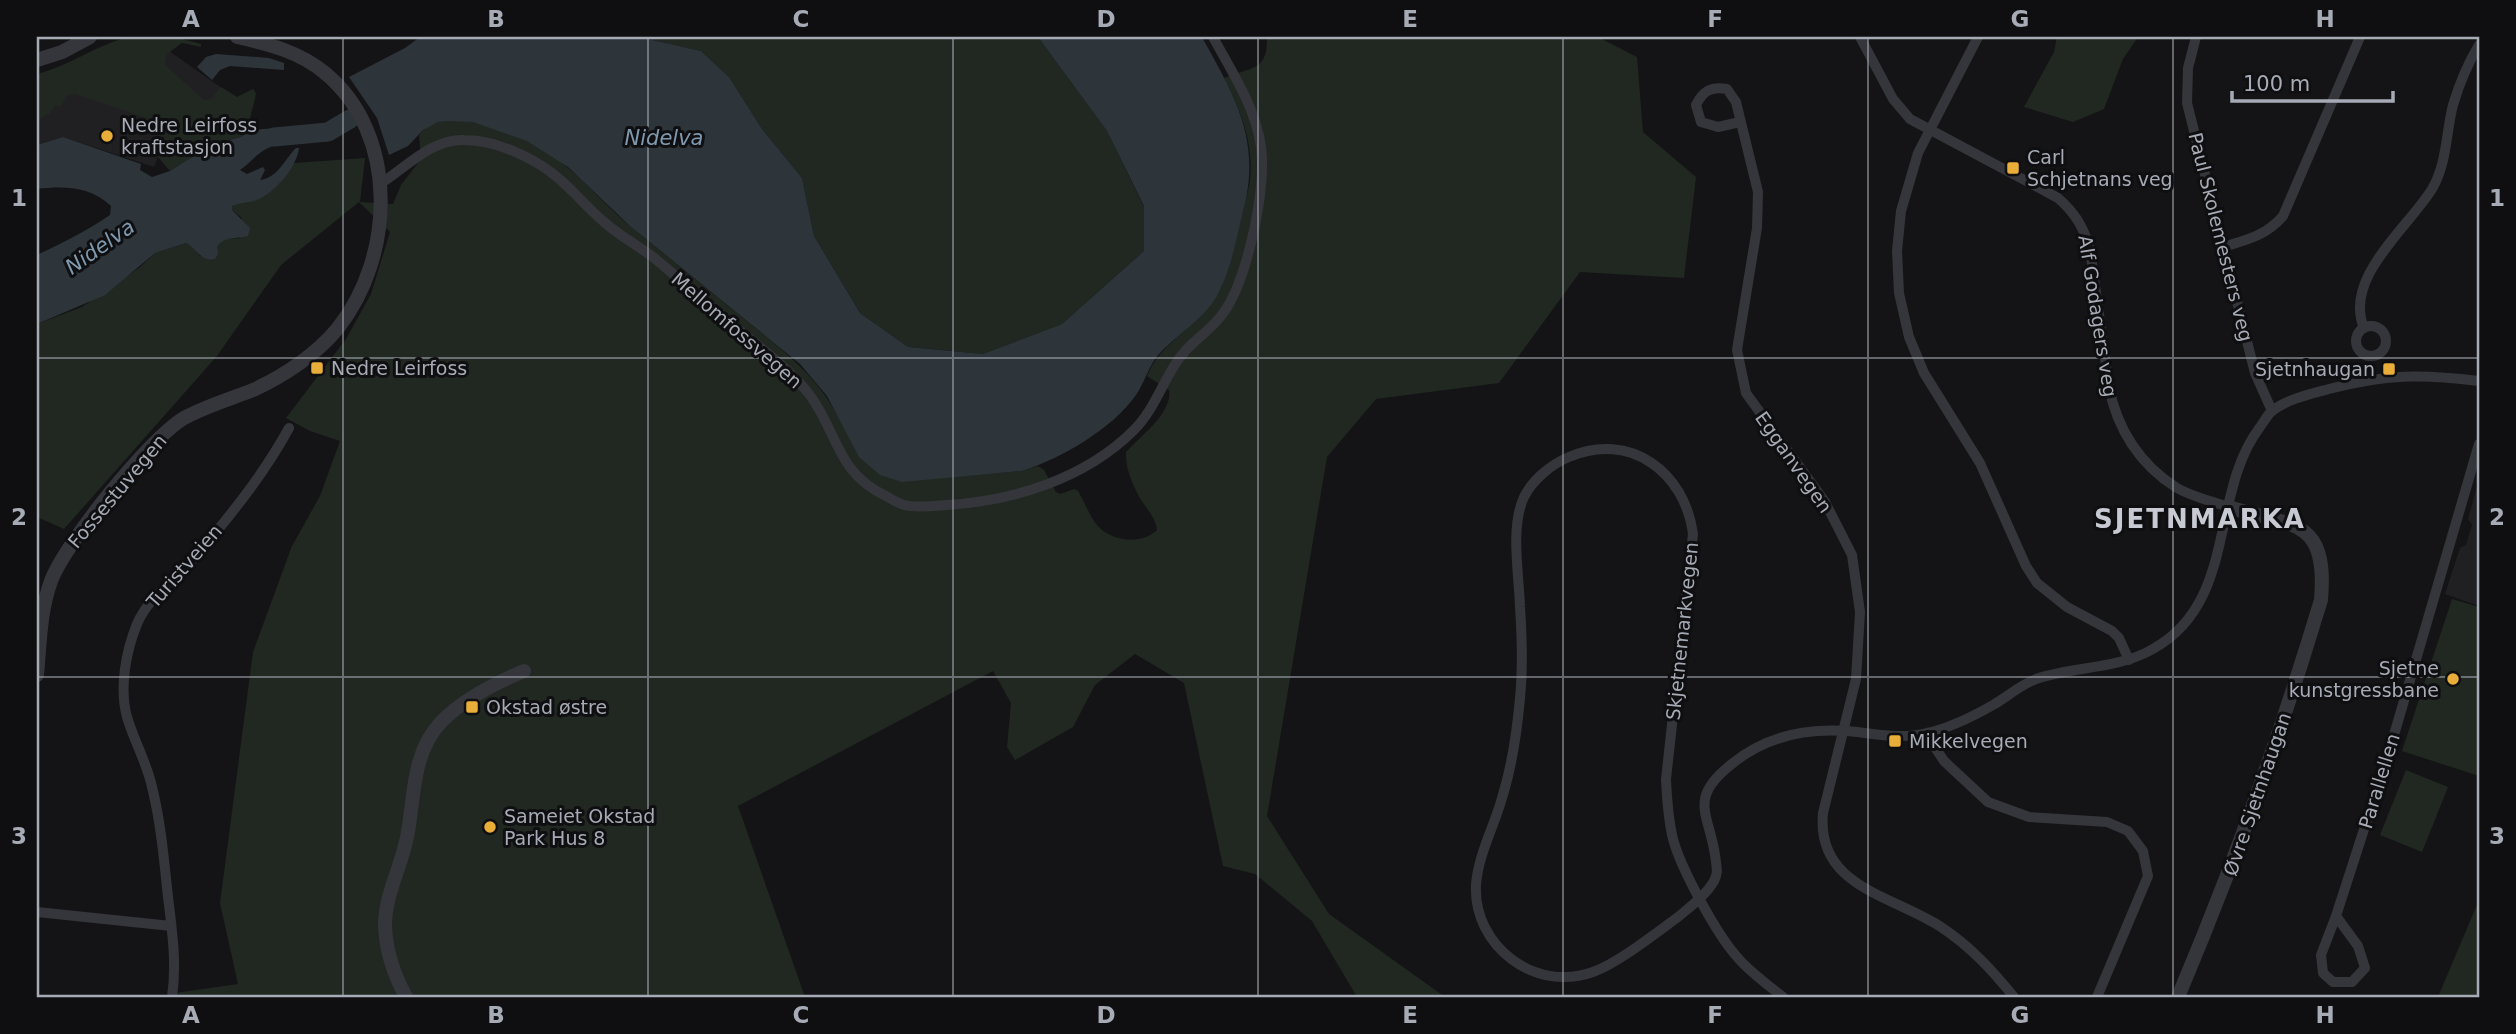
<svg xmlns="http://www.w3.org/2000/svg" width="2516" height="1034" font-family="'DejaVu Sans',sans-serif">
<style>
.built{fill:#202023}
.green{fill:#202821}
.water{fill:#2d353b}
.lines{fill:none;stroke-linecap:round;stroke-linejoin:round}
.river{stroke:#2d353b;stroke-width:19}
.minor{stroke:#35363b;stroke-width:10}
.tertiary{stroke:#35363b;stroke-width:14}
.grid{fill:none;stroke:#a6abb5;stroke-width:2;stroke-opacity:0.55}
.poi-dot{fill:#e9ad39;stroke:#0f0f11;stroke-width:2.5}
.labels{text-anchor:middle;dominant-baseline:central;stroke-width:6;stroke-linejoin:round;paint-order:stroke}
.poi-label{font-size:19px;fill:#a6abb5;stroke:#0f0f11;text-anchor:start}
.street-label{font-size:19px;fill:#a6abb5;stroke:#0f0f11}
.water-label{font-size:21px;font-style:italic;fill:#7f99af;stroke:#0f0f11}
.district-label{font-size:26px;font-weight:bold;letter-spacing:2px;fill:#c7cad2;stroke:#0f0f11}
.neatline{fill:none;stroke:#a6abb5;stroke-width:2.5}
.grid-label{font-size:23px;text-anchor:middle;font-weight:bold;fill:#a6abb5}
</style>
<rect width="100%" height="100%" fill="#141416"/>
<!-- built -->
<g class="built">
<polygon points="161,49 169,51 223,89 166,137 154,167 63,137 37,145 37,79"/>
<polygon points="2479,479 2479,606 2445,594 2460,548 2466,545 2472,525 2468,519"/>
</g>
<!-- green -->
<g class="green">
<path d="M129,37H175L201,44V47L182,43L167,54L165,65L204,100L211,99L221,87L237,97L253,89L256,93C255,105 247,118 251,130L241,137L211,145L170,171L158,157L165,137L146,132L148,125L144,124L147,118L75,94L67,96L60,107L55,105L50,113L37,121V74C69,66 96,45 129,37Z"/>
<polygon points="639,37 1038,37 1107,131 1144,207 1144,251 1062,324 983,354 908,347 860,313 814,236 802,178 762,129 729,77 701,51"/>
<path d="M1267,37H1598L1637,57L1643,132L1696,177L1684,278L1580,272L1499,383L1376,399L1327,457L1267,816L1329,914L1445,997H1357L1312,921L1255,874L1223,866L1184,683L1135,654L1095,685L1073,727L1015,760L1007,747L1011,703L993,671L738,806L805,997H173L175,993L238,984L220,903L253,652L292,546L320,496L340,441L310,431L286,418L346,339L371,294L390,232L359,202L281,265L217,356L64,529L37,517V324L82,307L139,268L155,253L186,243L193,246L200,256L226,239L240,238L242,218L232,210V206L286,174L294,163L365,158L360,202L393,204L401,185L421,159L419,135C443,102 515,132 542,149C576,169 600,201 630,226C671,260 713,293 754,327C787,354 817,377 837,415L963,476L1022,471L1038,466L1044,470L1056,492L1060,494L1074,489L1078,491C1085,502 1091,521 1101,529C1116,542 1143,544 1157,530C1156,519 1148,510 1141,500C1133,486 1125,468 1126,452C1140,436 1173,413 1169,390L1147,376C1161,341 1199,327 1217,295C1226,281 1228,259 1233,243C1238,225 1245,205 1249,186C1256,149 1241,110 1224,78C1250,67 1268,72 1267,37Z"/>
<polygon points="2057,37 2138,37 2123,59 2104,109 2073,122 2024,107 2054,52"/>
<polygon points="2452,599 2479,607 2479,776 2402,751"/>
<polygon points="2406,770 2448,787 2422,852 2380,835"/>
<polygon points="2479,900 2479,997 2438,997"/>
</g>
<!-- water -->
<g class="water">
<path d="M420,37H639L701,51L729,77L762,129L802,178L814,236L860,313L908,347L983,354L1062,324L1144,251V206L1107,131L1038,37H1202C1232,92 1259,134 1246,199C1238,229 1233,264 1219,292C1207,317 1179,333 1160,353C1149,364 1145,382 1136,395C1112,429 1062,458 1022,471L902,482L880,475L859,457L827,396L800,364L630,226L568,167L527,141L473,122L448,121L438,122L423,130L408,146L389,155L377,118L349,77L405,48Z"/>
<polygon points="216,54 269,58 284,63 284,70 230,66 220,70 212,80 197,67 206,57"/>
<path d="M291,127L299,133C285,146 282,142 268,148C257,153 249,164 240,170L247,174L263,167L265,170L260,180C278,178 284,160 296,148H299C297,167 276,191 259,199C250,203 241,202 232,206V210L250,228L248,236C236,239 224,236 217,247L218,254L215,259C200,262 197,248 186,243L155,253L105,295L37,324V255C62,243 87,231 110,215L111,206C90,186 63,186 37,189V145L63,137L141,164L140,170L152,177L170,171L211,145L241,137L251,130Z"/>
</g>
<g class="lines">
<!-- river -->
<polyline class="river" points="274,137 328,132 350,119"/>
<!-- minor -->
<g class="minor">
<path d="M1860,37L1893,99L1910,119L2058,198C2075,213 2083,226 2090,249L2109,387C2117,429 2140,465 2177,488C2193,497 2211,501 2228,507"/>
<polyline points="1978,37 1918,153 1901,211 1897,251 1899,293 1909,337 1924,373 1980,463 2026,566 2037,583 2067,607 2112,631 2119,638 2129,660"/>
<polyline points="2196,37 2188,68 2187,103 2255,373 2272,411"/>
<path d="M1740,122L1718,127L1701,122L1696,105C1703,91 1711,86 1727,89L1736,102L1758,192L1757,228L1737,350L1746,393L1825,502L1852,555L1860,612L1856,679L1823,813C1816,887 1892,895 1941,927C1970,946 1992,970 2014,997"/>
<path d="M380,184C407,167 431,139 464,140C491,140 519,152 542,166C566,181 582,203 603,221C618,235 637,245 653,257C679,278 702,300 727,320C755,344 786,365 809,394C838,432 836,473 886,496C891,499 898,503 904,505C917,508 933,506 946,505C1013,501 1085,479 1134,430C1154,410 1162,383 1178,360C1189,343 1209,332 1221,316C1246,285 1262,204 1262,164C1263,118 1234,76 1213,37"/>
<path d="M2223,247C2247,240 2267,235 2283,216L2360,37"/>
<circle cx="2371" cy="341" r="15"/>
<path d="M2364,328C2343,278 2408,228 2432,189C2447,164 2446,132 2453,105C2459,85 2468,63 2479,45"/>
<polyline points="1926,734 1944,761 1988,802 2029,817 2107,822 2128,831 2143,851 2148,876 2097,997"/>
<polyline points="37,912 171,926"/>
<polyline points="2336,916 2358,946 2365,968 2352,982 2333,982 2323,973 2321,955 2336,916 2389,752 2479,444"/>
<path d="M172,997C177,964 172,930 168,897C164,860 161,823 152,787C147,763 134,741 127,717C119,688 126,651 137,624C148,597 177,578 196,556C230,516 264,474 289,428"/>
<path d="M1783,997C1768,985 1751,973 1738,958C1717,935 1681,869 1673,839C1668,819 1667,800 1666,779L1693,534C1685,472 1630,431 1569,457C1552,464 1533,479 1524,497C1510,527 1519,574 1520,607C1522,637 1523,668 1520,698C1517,732 1512,766 1502,798C1494,827 1478,855 1476,885C1473,946 1535,993 1593,972C1618,963 1656,933 1678,917C1690,907 1706,895 1714,881C1718,873 1717,870 1716,862C1711,814 1685,800 1733,763C1769,734 1812,727 1857,732C1880,735 1904,739 1927,733C1950,728 1972,717 1993,705C2007,697 2020,685 2036,679C2074,666 2116,670 2153,649C2238,602 2209,494 2260,427C2264,422 2267,415 2272,411C2287,399 2311,394 2329,389C2386,374 2421,374 2479,381"/>
</g>
<!-- tertiary -->
<g class="tertiary">
<polyline points="37,60 62,52 90,37"/>
<path d="M37,675C40,644 40,611 51,581C66,542 149,439 184,418C206,406 230,399 253,390C284,376 317,354 338,328C395,256 399,134 325,73C300,52 269,44 237,37"/>
<path d="M406,997C394,975 386,951 385,926C385,894 401,868 407,837C415,797 411,753 442,721C465,698 495,683 524,671"/>
<path d="M2178,997C2233,867 2280,736 2321,600C2328,517 2293,527 2228,507"/>
</g>
</g>
<!-- grid -->
<path class="grid" d="M343,37V997M648,37V997M953,37V997M1258,37V997M1563,37V997M1868,37V997M2173,37V997M37,358H2479M37,677H2479"/>
<!-- markers -->
<g class="poi-dot">
<circle cx="107" cy="136" r="7"/>
<rect x="2006" y="161" width="14" height="14" rx="3.5"/>
<rect x="310" y="361" width="14" height="14" rx="3.5"/>
<rect x="2382" y="362" width="14" height="14" rx="3.5"/>
<circle cx="2453" cy="679" r="7"/>
<rect x="465" y="700" width="14" height="14" rx="3.5"/>
<rect x="1888" y="734" width="14" height="14" rx="3.5"/>
<circle cx="490" cy="827" r="7"/>
</g>
<g class="labels">
<!-- poi labels -->
<g class="poi-label">
<text x="121" y="125">Nedre Leirfoss<tspan x="121" dy="22">kraftstasjon</tspan></text>
<text x="2027" y="157">Carl<tspan x="2027" dy="22">Schjetnans veg</tspan></text>
<text x="331" y="368">Nedre Leirfoss</text>
<text x="2375" y="369" text-anchor="end">Sjetnhaugan</text>
<text x="2439" y="668" text-anchor="end">Sjetne<tspan x="2439" dy="22">kunstgressbane</tspan></text>
<text x="486" y="707">Okstad østre</text>
<text x="1909" y="741">Mikkelvegen</text>
<text x="504" y="816">Sameiet Okstad<tspan x="504" dy="22">Park Hus 8</tspan></text>
</g>
<!-- street labels -->
<g class="street-label">
<text transform="translate(2221 237) rotate(76)">Paul Skolemesters veg</text>
<text transform="translate(2098 316) rotate(81)">Alf Godagers veg</text>
<text transform="translate(737 330) rotate(41)">Mellomfossvegen</text>
<text transform="translate(1794 462) rotate(55)">Egganvegen</text>
<text transform="translate(117 491) rotate(-50)">Fossestuvegen</text>
<text transform="translate(184 566) rotate(-49)">Turistveien</text>
<text transform="translate(1682 631) rotate(-84)">Skjetnemarkvegen</text>
<text transform="translate(2379 781) rotate(-73)">Parallellen</text>
<text transform="translate(2257 794) rotate(-71)">Øvre Sjetnhaugan</text>
</g>
<!-- water labels -->
<g class="water-label">
<text x="664" y="138">Nidelva</text>
<text transform="translate(100 247) rotate(-35)">Nidelva</text>
</g>
<!-- district labels -->
<g class="district-label">
<text x="2200" y="519">SJETNMARKA</text>
</g>
</g>
<!-- border -->
<rect width="2516" height="1034" fill="none" stroke="#0f0f11" stroke-width="77"/>
<!-- scale -->
<path d="M2232 91v10h161v-10" fill="none" stroke="#a6abb5" stroke-width="3.5"/>
<text x="2243" y="91" font-size="21" fill="#a6abb5" stroke="#0f0f11" stroke-width="5" paint-order="stroke">100 m</text>
<rect x="38" y="38" width="2440" height="958" class="neatline"/>
<g class="grid-label">
<text x="191" y="27">A</text>
<text x="496" y="27">B</text>
<text x="801" y="27">C</text>
<text x="1106" y="27">D</text>
<text x="1410" y="27">E</text>
<text x="1715" y="27">F</text>
<text x="2020" y="27">G</text>
<text x="2325" y="27">H</text>
<text x="19" y="206">1</text>
<text x="2497" y="206">1</text>
<text x="19" y="525">2</text>
<text x="2497" y="525">2</text>
<text x="19" y="844">3</text>
<text x="2497" y="844">3</text>
<text x="191" y="1023">A</text>
<text x="496" y="1023">B</text>
<text x="801" y="1023">C</text>
<text x="1106" y="1023">D</text>
<text x="1410" y="1023">E</text>
<text x="1715" y="1023">F</text>
<text x="2020" y="1023">G</text>
<text x="2325" y="1023">H</text>
</g>
</svg>
